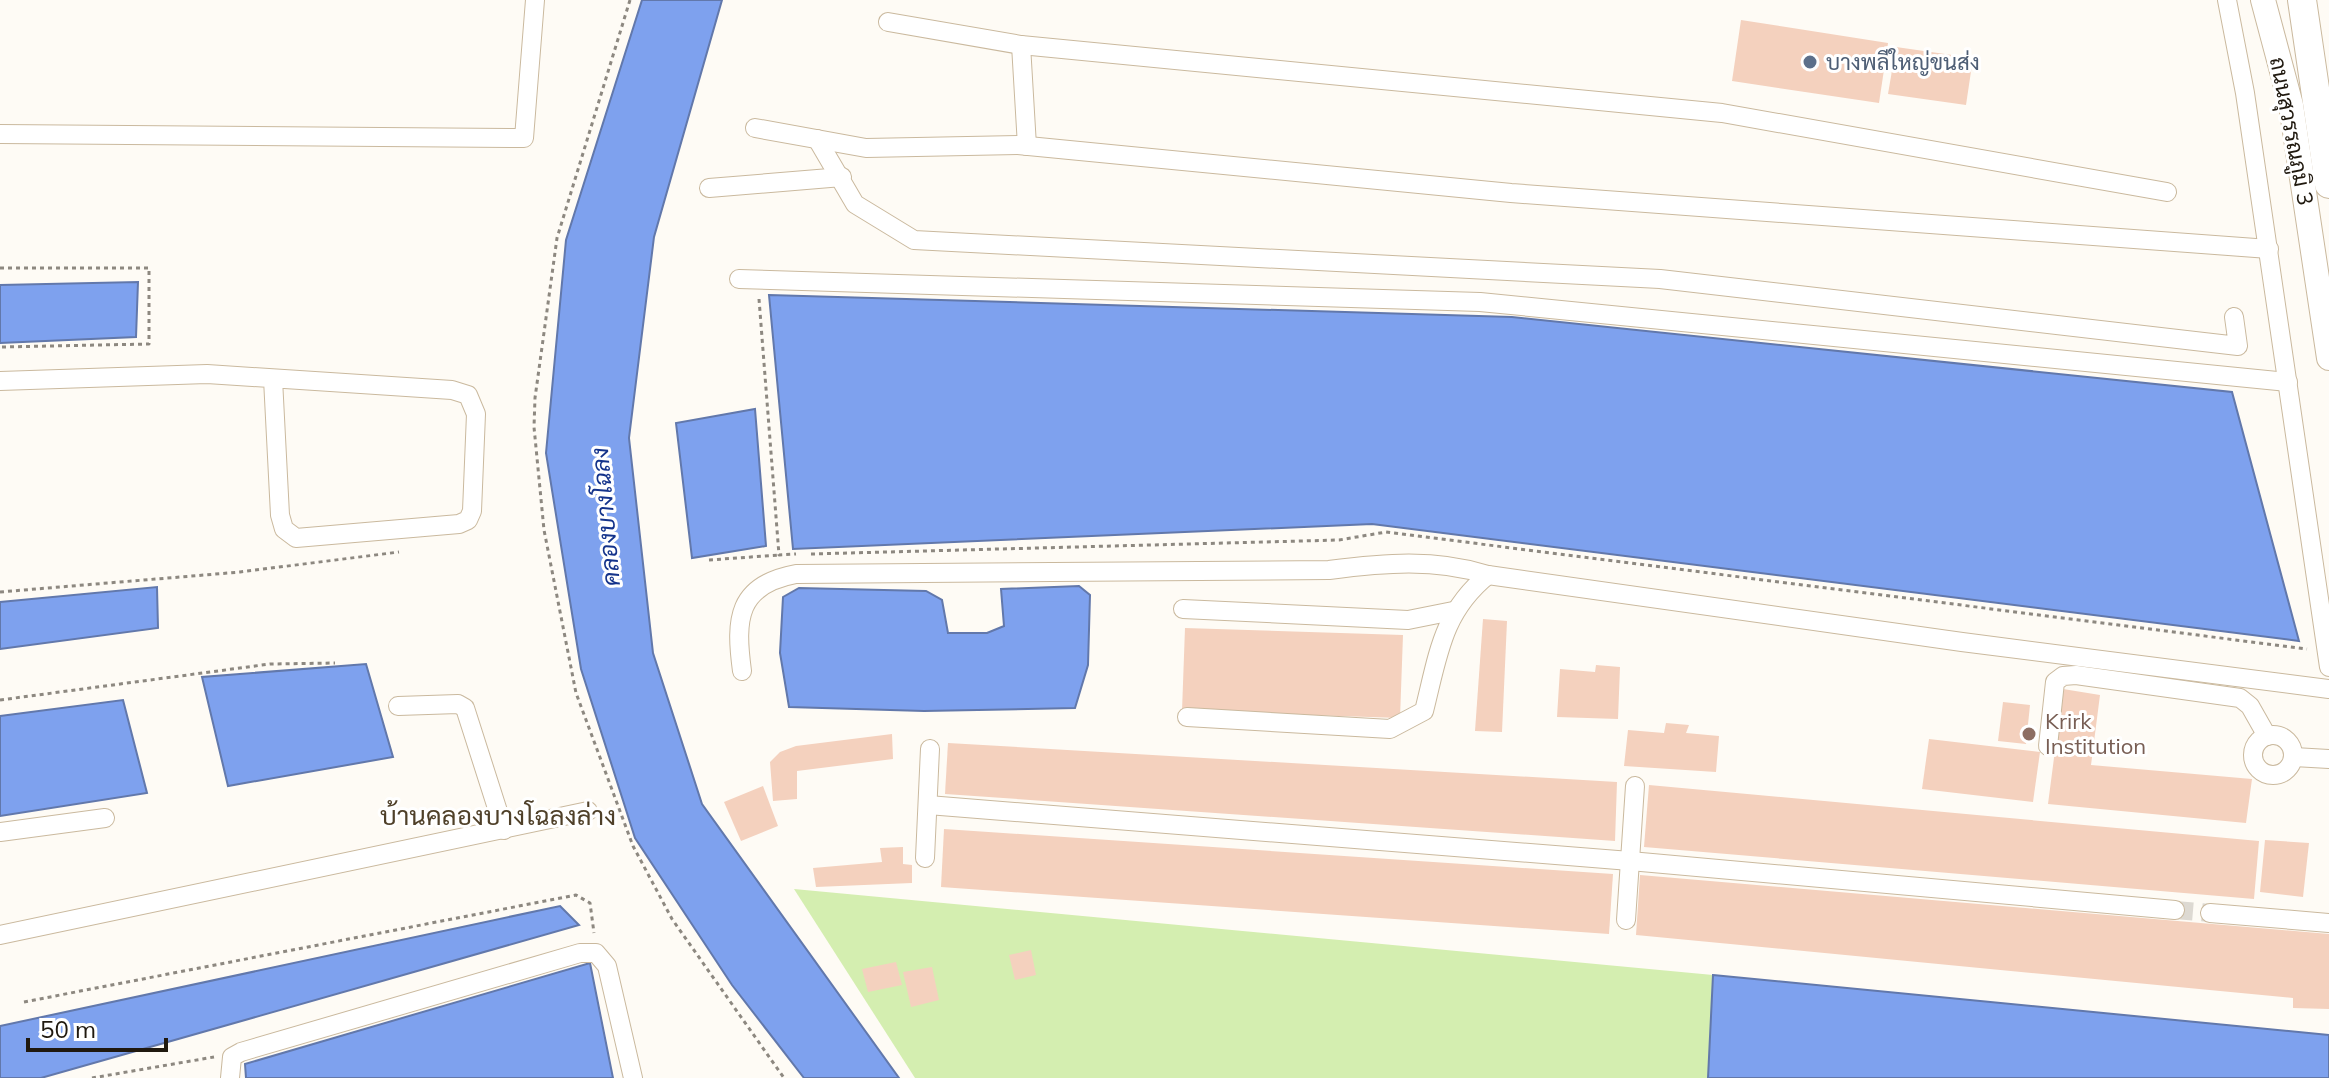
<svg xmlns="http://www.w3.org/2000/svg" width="2329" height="1078" font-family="Mulish,Sarabun,sans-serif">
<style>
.green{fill:#d4eeb0}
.water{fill:#7ea1ee;stroke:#6278ab;stroke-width:2}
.building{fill:#f4d1be}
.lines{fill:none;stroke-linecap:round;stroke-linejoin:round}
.minor-tunnel{stroke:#ddd9d2;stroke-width:18;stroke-dasharray:18 9;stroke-linecap:butt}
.minor-casing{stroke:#cab99e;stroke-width:20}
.major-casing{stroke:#cab99e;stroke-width:26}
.highway-casing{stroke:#cab99e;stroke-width:30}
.path{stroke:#8d8880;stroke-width:3;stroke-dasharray:4 4;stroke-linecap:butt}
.minor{stroke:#fff;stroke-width:18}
.major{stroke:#fff;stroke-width:24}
.highway{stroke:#fff;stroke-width:28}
.service-dot{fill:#5c6f8a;stroke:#fff;stroke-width:3}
.education-dot{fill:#8d6e63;stroke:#fff;stroke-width:3}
.labels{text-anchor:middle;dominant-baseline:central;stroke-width:6;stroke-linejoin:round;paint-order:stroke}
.service-label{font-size:22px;fill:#4e5e75;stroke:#fff;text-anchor:start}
.street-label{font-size:22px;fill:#20190f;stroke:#fff}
.education-label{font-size:22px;fill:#785e54;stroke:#fff;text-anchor:start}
.water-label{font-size:24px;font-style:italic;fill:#14338b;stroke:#fff}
.quarter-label{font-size:26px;fill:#4f4029;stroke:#fff}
</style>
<rect width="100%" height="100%" fill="#fefbf5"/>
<!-- green -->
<polygon class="green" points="794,889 1713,975 1708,1078 915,1078"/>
<!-- water -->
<g class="water">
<polygon points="642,0 722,0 654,237 629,438 653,653 702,804 899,1078 804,1078 732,985 635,838 581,669 546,453 566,240"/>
<polygon points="138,282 136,337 0,343 0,285"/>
<polygon points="769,295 1512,317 2232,392 2299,641 1372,524 793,549"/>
<polygon points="755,409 766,546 692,558 676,423"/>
<polygon points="1079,586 1090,595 1088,665 1075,708 924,711 789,707 780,653 783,597 799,588 926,591 942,600 948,633 987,633 1004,626 1001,589"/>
<polygon points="157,587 158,628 0,649 0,602"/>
<polygon points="366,664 393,757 228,786 202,677"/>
<polygon points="123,700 147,793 0,816 0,716"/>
<polygon points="560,906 579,925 41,1078 0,1078 0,1026"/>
<polygon points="590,963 613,1078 246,1078 245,1064"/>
<polygon points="1713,975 2329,1035 2329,1078 1708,1078"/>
</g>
<!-- building -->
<g class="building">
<polygon points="1741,20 1888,43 1879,103 1732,81"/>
<polygon points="1896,47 1973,58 1966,105 1888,94"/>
<polygon points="1483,619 1507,621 1502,732 1475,731"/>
<polygon points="1185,628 1403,635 1400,718 1182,711"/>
<polygon points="1596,665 1620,667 1618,719 1557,717 1560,669 1595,672"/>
<polygon points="2063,689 2100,695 2091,765 2252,779 2246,823 2048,804"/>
<polygon points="2003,702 2030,705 2026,744 1998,741"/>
<polygon points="1666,723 1689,725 1686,733 1719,736 1716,772 1624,766 1628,730 1664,733"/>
<polygon points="892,734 893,759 797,771 797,799 773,801 770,762 780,752 796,746"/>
<polygon points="1929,739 2040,752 2033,802 1922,789"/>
<polygon points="948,743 1617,782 1615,841 945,794"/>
<polygon points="1649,785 2259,841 2254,899 1644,847"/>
<polygon points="763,786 778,826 741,841 724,802"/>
<polygon points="944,829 1613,874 1609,934 941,887"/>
<polygon points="2265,840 2309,843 2303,897 2260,892"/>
<polygon points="903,847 903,864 912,865 912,883 816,887 813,868 882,862 880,848"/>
<polygon points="1640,875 2329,934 2329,1009 2293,1008 2293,998 1636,935"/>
<polygon points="1031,950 1036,975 1015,980 1009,955"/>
<polygon points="896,962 902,985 868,992 862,969"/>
<polygon points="932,967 939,1000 911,1007 903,972"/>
</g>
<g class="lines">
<!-- minor-tunnel -->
<polyline class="minor-tunnel" points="2175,910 2210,913"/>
<defs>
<g id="minor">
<polyline points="2227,0 2245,93 2329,667"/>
<polyline points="888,22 1021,45 1722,113 2167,192"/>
<polyline points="1021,45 1027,146"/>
<polyline points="755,128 866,148 1018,145 1511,193 2269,249"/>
<polyline points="0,134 524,138 535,0"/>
<polyline points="817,139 855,204 914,240 1660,279 2238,346 2234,317"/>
<polyline points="709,188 842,177"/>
<polyline points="739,279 1480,302 2288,382"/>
<polyline points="0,381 207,374 452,390 468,395 476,414 472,511 468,520 459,524 296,538 284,529 280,515 273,379"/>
<polyline points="1183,609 1408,620 1453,611"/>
<path d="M742,671C735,619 737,585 796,574L1329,570C1383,563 1435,558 1488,575L1962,642L2329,689"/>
<polyline points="398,706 458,704 465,708 504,830"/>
<path d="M1187,717L1390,729L1424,711C1438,656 1442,612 1488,575"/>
<circle cx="2273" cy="755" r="20"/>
<polyline points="2048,746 2055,682 2063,676 2076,675 2240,698 2250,706 2267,736"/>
<polyline points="2294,757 2329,759"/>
<polyline points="928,805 1630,861 2175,910"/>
<polyline points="0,832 105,818"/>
<polyline points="925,858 930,749"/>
<polyline points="2210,913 2329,923"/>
<polyline points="1626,920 1635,786"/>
<polyline points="0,935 588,811"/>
<polyline points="230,1078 232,1057 241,1052 580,953 596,953 607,966 633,1078"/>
</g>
<polyline id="major" points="2263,0 2291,105 2329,358"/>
<polyline id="highway" points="2302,0 2329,184"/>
</defs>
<!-- minor casing -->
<use href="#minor" class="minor-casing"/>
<!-- major casing -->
<use href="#major" class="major-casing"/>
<!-- highway casing -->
<use href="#highway" class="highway-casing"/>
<!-- path -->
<g class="path">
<polyline points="630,0 557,238 535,398 534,427 544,530 576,693 633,846 672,919 784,1078"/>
<polyline points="0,268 149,268 149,344 0,347"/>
<polyline points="759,299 779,555 796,554"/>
<polyline points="811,554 1339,540 1386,532 2307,649"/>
<polyline points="709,560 779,555"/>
<polyline points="0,592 240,572 399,552"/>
<polyline points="0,700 270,664 335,663"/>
<polyline points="605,819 620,815"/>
<polyline points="24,1002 576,895 590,903 594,933"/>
<polyline points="92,1078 214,1057"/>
</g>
<!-- minor -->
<use href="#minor" class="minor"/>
<!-- major -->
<use href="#major" class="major"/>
<!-- highway -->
<use href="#highway" class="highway"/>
</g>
<!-- markers -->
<circle class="service-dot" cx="1810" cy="62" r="8"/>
<circle class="education-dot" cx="2029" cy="734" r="8"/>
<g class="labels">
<!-- service labels -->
<g class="service-label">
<text x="1826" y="62">บางพลีใหญ่ขนส่ง</text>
</g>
<!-- street labels -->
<g class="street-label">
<text transform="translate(2292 131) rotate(79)">ถนนสุวรรณภูมิ 3</text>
</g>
<!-- education labels -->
<g class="education-label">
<text x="2045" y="721">Krirk<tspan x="2045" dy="25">Institution</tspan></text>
</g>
<!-- water labels -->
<g class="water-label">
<text transform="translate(605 517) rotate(-95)">คลองบางโฉลง</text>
</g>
<!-- quarter labels -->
<g class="quarter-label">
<text x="498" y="815">บ้านคลองบางโฉลงล่าง</text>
</g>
</g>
<!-- scale -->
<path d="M28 1038v12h138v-12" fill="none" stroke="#20190f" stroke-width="4"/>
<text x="40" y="1038" font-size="24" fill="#20190f" stroke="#ffffff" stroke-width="6" paint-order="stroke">50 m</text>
</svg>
